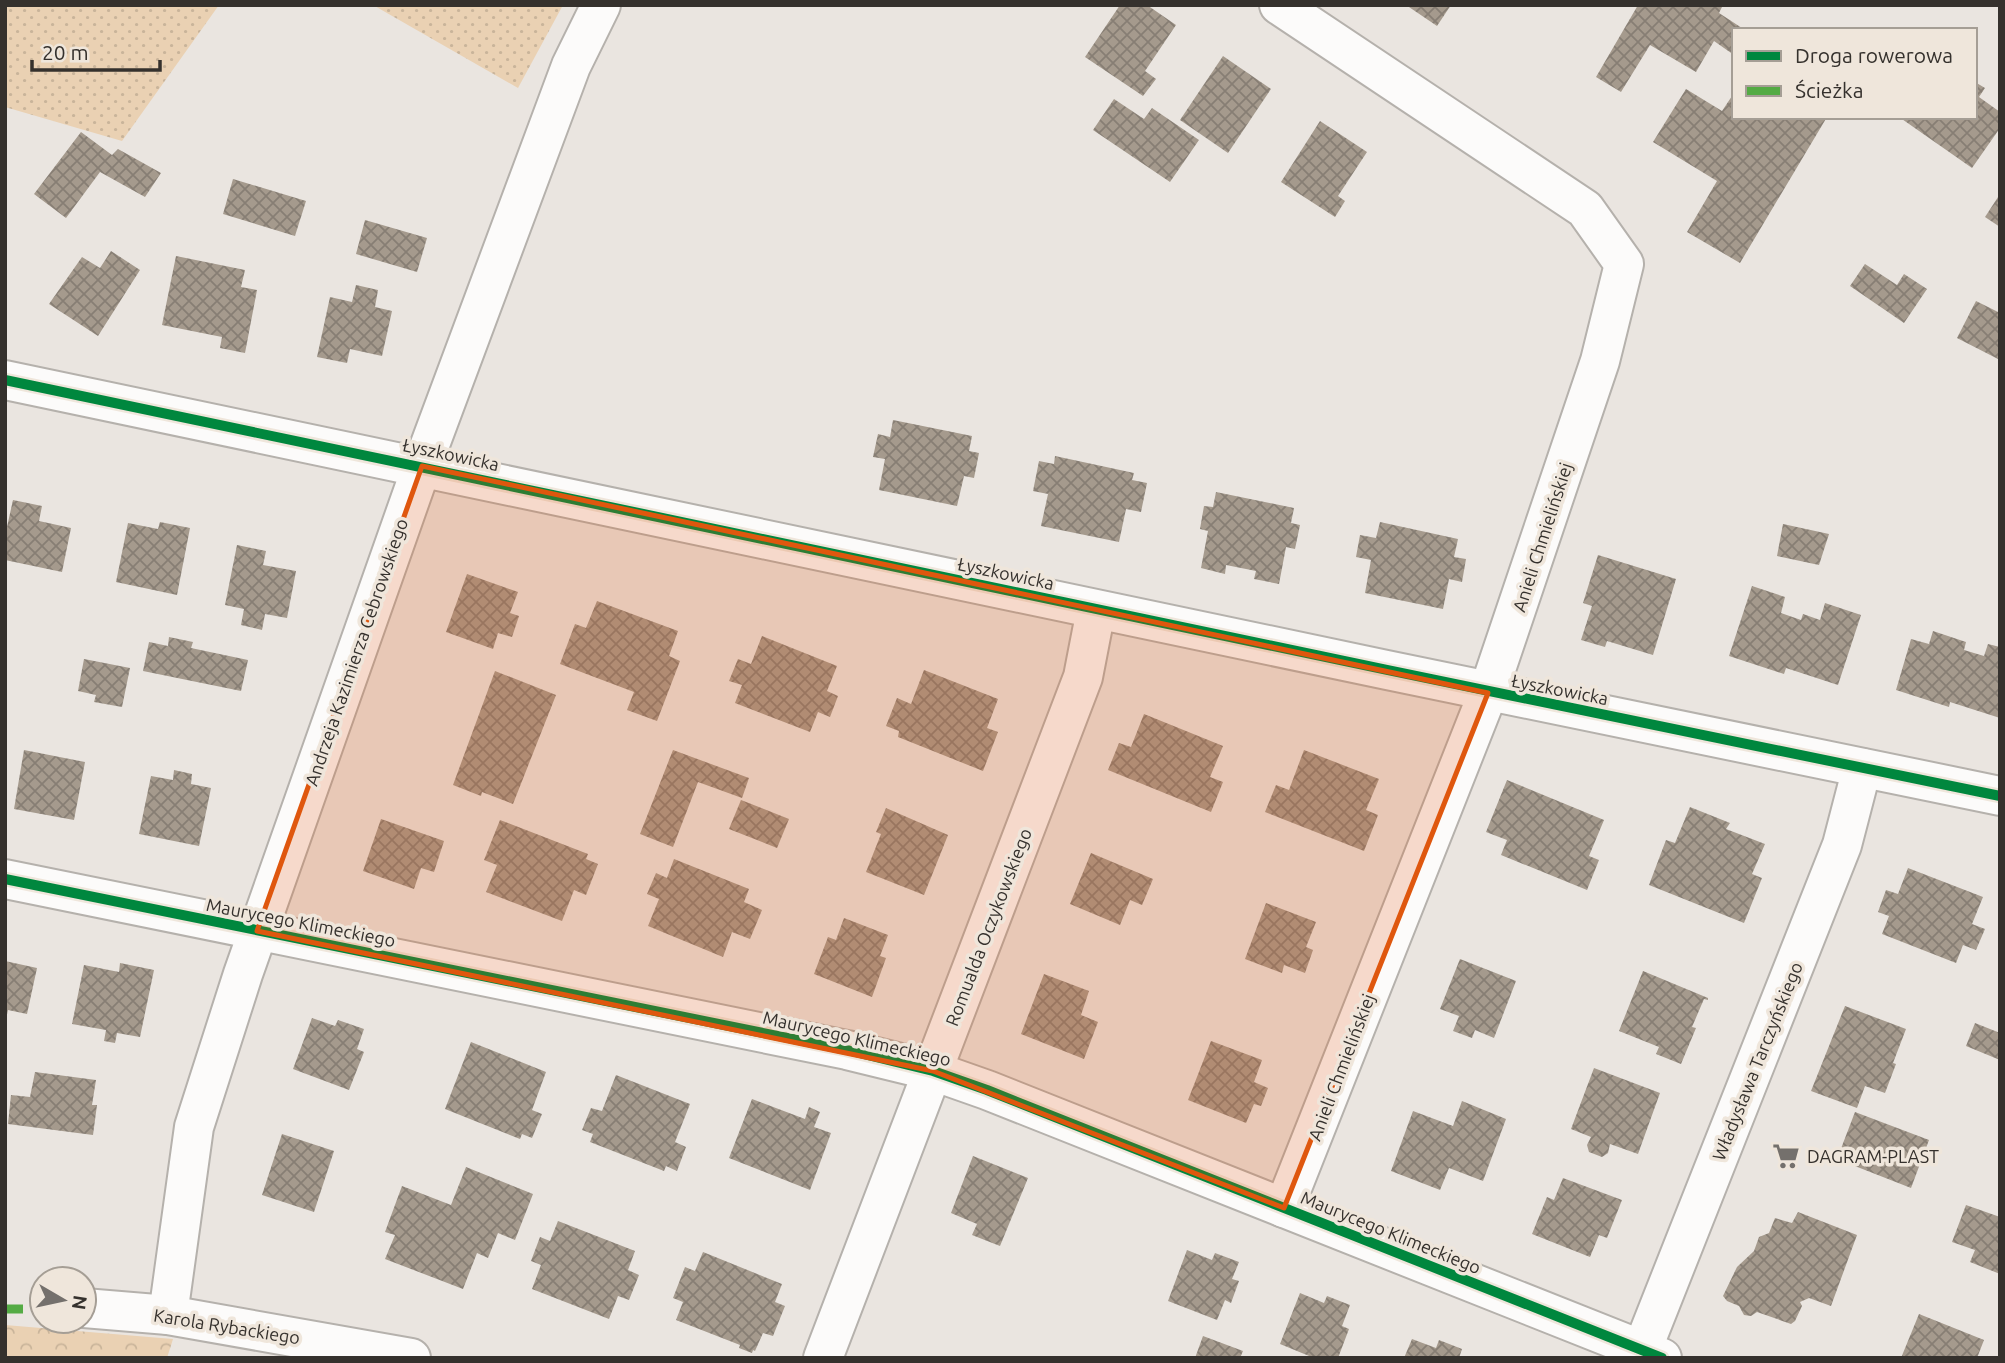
<svg xmlns="http://www.w3.org/2000/svg" width="2005" height="1363" font-family="Ubuntu,sans-serif">
<style>
.grass{fill:url(#grass-dots)}
.forest{fill:url(#forest-crowns)}
.building{fill:url(#building-cross-hatch)}
.lines{fill:none;stroke-linecap:round;stroke-linejoin:round}
.minor-casing{stroke:#b5b1ac;stroke-width:42}
.minor{stroke:#fcfbfa;stroke-width:38}
.quiet{stroke:#54ab44;stroke-width:9;stroke-dasharray:18 9;stroke-linecap:butt}
.cycleway-casing{stroke:#efe6db;stroke-width:15}
.cycleway{stroke:#00873e;stroke-width:10}
.marked{fill:#df570e;fill-opacity:0.2;stroke:#df570e;stroke-width:5;stroke-linejoin:round}
.labels{text-anchor:middle;dominant-baseline:central;stroke-width:7;stroke-linejoin:round;paint-order:stroke}
.street-label{font-size:18px;fill:#35312d;stroke:#efe6db}
.poi-label{font-size:18px;fill:#35312d;stroke:#efe6db;text-anchor:start}
</style>
<defs>
<pattern id="grass-dots" width="8" height="8" patternUnits="userSpaceOnUse" patternTransform="scale(1.75)"><rect width="8" height="8" fill="#ead1b3"/><path d="M2 2h.1M6 6h.1" fill="none" stroke="#c9b49a" stroke-width="1.8" stroke-linecap="round"/></pattern>
<pattern id="forest-crowns" width="20" height="18" patternUnits="userSpaceOnUse" patternTransform="scale(1.75)"><rect width="20" height="18" fill="#ead1b3"/><path d="M2 6a3 3 0 1 1 6 0M12 15a3 3 0 1 1 6 0" fill="none" stroke="#c9b49a"/></pattern>
<pattern id="building-cross-hatch" width="8" height="8" patternUnits="userSpaceOnUse" patternTransform="scale(1.75)"><rect width="8" height="8" fill="#a59a8d"/><path d="M0 0l8 8M0 8l8-8" fill="none" stroke="#877e74"/></pattern>
</defs>
<rect width="100%" height="100%" fill="#eae5e0"/>
<!-- grass -->
<g class="grass">
<polygon points="5,5 219,5 122,141 5,107"/>
<polygon points="373,5 563,5 518,88"/>
</g>
<!-- forest -->
<polygon class="forest" points="5,1325 173,1339 167,1358 5,1358"/>
<!-- building -->
<g class="building">
<polygon points="1120,5 1147,5 1176,25 1145,71 1156,79 1143,96 1085,57"/>
<polygon points="1406,5 1451,5 1437,26"/>
<polygon points="1638,5 1723,5 1719,13 1745,30 1734,30 1734,55 1714,41 1696,72 1650,45 1621,92 1596,77"/>
<polygon points="1223,56 1271,89 1228,153 1180,120"/>
<polygon points="1975,82 1985,88 1979,97 2000,112 2000,128 1972,168 1899,117 1975,117"/>
<polygon points="1686,89 1722,111 1734,93 1734,117 1827,117 1740,263 1687,232 1717,181 1653,142"/>
<polygon points="1114,99 1144,119 1152,108 1199,140 1170,182 1093,130"/>
<polygon points="1320,121 1367,152 1338,196 1345,201 1335,217 1281,182"/>
<polygon points="81,132 112,155 118,149 161,173 145,197 100,172 66,218 34,194"/>
<polygon points="233,179 306,201 295,236 223,214"/>
<polygon points="2000,194 2000,227 1985,217"/>
<polygon points="365,220 427,238 417,272 356,254"/>
<polygon points="111,251 140,270 98,336 49,304 82,257 100,268"/>
<polygon points="176,256 245,270 241,287 257,290 245,353 220,348 222,337 162,325"/>
<polygon points="1865,264 1897,285 1904,274 1927,289 1904,323 1850,286"/>
<polygon points="356,285 378,290 375,307 392,311 382,356 350,349 347,363 317,357 330,297 352,302"/>
<polygon points="1976,301 2000,313 2000,354 1998,359 1957,338"/>
<polygon points="893,420 972,436 969,451 979,453 974,478 964,476 957,506 879,490 885,459 873,457 878,434 890,437"/>
<polygon points="1055,456 1134,473 1132,480 1147,483 1141,512 1126,509 1119,542 1041,526 1048,494 1033,491 1039,461 1054,464"/>
<polygon points="1216,492 1294,508 1291,523 1300,525 1295,549 1286,547 1279,584 1254,579 1256,571 1226,565 1225,574 1201,568 1208,531 1200,529 1204,506 1213,507"/>
<polygon points="13,500 42,506 39,521 71,528 62,572 5,560 5,536"/>
<polygon points="160,522 190,528 177,595 116,582 128,523 158,529"/>
<polygon points="1380,522 1458,539 1454,557 1466,559 1462,582 1449,579 1443,609 1365,593 1371,560 1356,557 1360,535 1376,538"/>
<polygon points="1783,524 1829,534 1819,565 1777,556"/>
<polygon points="237,545 266,551 263,565 296,571 287,618 265,614 262,630 241,625 244,609 225,605"/>
<polygon points="1598,555 1676,579 1653,655 1607,641 1605,647 1581,640 1592,606 1583,603"/>
<polygon points="467,574 518,592 510,613 519,616 512,637 498,633 493,649 446,632"/>
<polygon points="1752,586 1785,597 1781,613 1801,620 1803,614 1820,620 1825,603 1861,615 1838,685 1786,668 1784,674 1729,656"/>
<polygon points="597,601 678,631 669,656 680,661 657,721 627,710 634,692 560,664 575,624 586,628"/>
<polygon points="1933,631 1966,642 1964,650 1984,656 1988,644 2000,647 2000,718 1950,702 1949,707 1896,690 1911,639 1929,644"/>
<polygon points="762,636 837,666 827,691 838,696 830,717 818,712 810,732 735,703 742,685 729,681 738,659 751,664"/>
<polygon points="169,637 193,642 191,648 248,660 241,691 143,671 149,642 168,646"/>
<polygon points="84,659 130,668 122,707 94,702 96,695 78,691"/>
<polygon points="924,670 998,699 987,728 998,732 983,771 898,737 899,731 886,726 897,698 911,704"/>
<polygon points="495,671 556,695 513,804 482,792 481,796 453,785"/>
<polygon points="1144,714 1223,746 1210,777 1223,782 1211,812 1108,770 1119,743 1131,747"/>
<polygon points="24,750 85,762 74,820 14,809"/>
<polygon points="673,750 749,778 742,798 698,782 673,847 640,834"/>
<polygon points="1304,750 1379,779 1366,810 1378,815 1364,851 1265,812 1276,785 1289,790"/>
<polygon points="174,770 192,774 191,784 211,788 199,846 139,834 151,776 173,780"/>
<polygon points="1507,780 1604,820 1589,856 1599,860 1587,890 1501,855 1507,840 1486,832"/>
<polygon points="741,800 789,819 777,848 729,829"/>
<polygon points="1690,807 1730,823 1726,829 1765,844 1752,874 1762,878 1744,923 1649,885 1666,840 1675,843"/>
<polygon points="886,808 948,835 924,895 866,872 881,834 876,832"/>
<polygon points="381,819 444,841 434,872 421,868 414,889 363,871"/>
<polygon points="500,820 588,854 586,859 598,864 586,895 574,890 562,921 486,892 497,865 484,860"/>
<polygon points="1091,853 1153,879 1142,905 1130,900 1120,925 1070,904"/>
<polygon points="674,859 749,889 744,902 762,910 750,939 732,932 723,957 648,926 659,899 647,894 656,873 667,878"/>
<polygon points="1908,868 1983,897 1972,924 1985,929 1976,950 1963,945 1956,963 1882,934 1889,916 1878,912 1886,890 1898,894"/>
<polygon points="1266,903 1316,922 1306,947 1313,950 1305,973 1284,965 1282,973 1245,959"/>
<polygon points="844,918 888,935 880,956 886,958 872,997 814,974 828,937 836,940"/>
<polygon points="1460,959 1516,981 1494,1038 1475,1030 1472,1038 1453,1031 1459,1016 1440,1009"/>
<polygon points="5,961 37,968 27,1014 8,1010 6,1019"/>
<polygon points="120,963 154,970 140,1037 117,1033 115,1043 104,1041 106,1030 72,1024 84,965 119,972"/>
<polygon points="1643,971 1708,998 1708,1000 1704,999 1692,1027 1696,1028 1681,1064 1656,1054 1659,1047 1619,1031"/>
<polygon points="1044,974 1089,991 1081,1015 1098,1022 1084,1059 1021,1034"/>
<polygon points="1845,1006 1906,1029 1893,1063 1896,1064 1885,1093 1865,1086 1857,1108 1811,1091"/>
<polygon points="312,1018 335,1026 338,1020 364,1029 357,1049 364,1052 349,1090 293,1069"/>
<polygon points="1975,1023 2000,1033 2000,1060 1966,1046"/>
<polygon points="1211,1041 1262,1060 1254,1082 1268,1088 1261,1106 1254,1104 1246,1123 1188,1100"/>
<polygon points="471,1042 546,1072 532,1110 542,1114 532,1138 522,1134 520,1139 445,1109"/>
<polygon points="1594,1068 1660,1093 1638,1154 1610,1144 1608,1153 1602,1157 1589,1152 1587,1145 1591,1137 1571,1129"/>
<polygon points="35,1072 96,1080 92,1105 97,1105 93,1135 8,1124 11,1095 30,1097"/>
<polygon points="616,1075 690,1104 675,1142 686,1147 677,1171 666,1166 664,1171 590,1142 593,1134 582,1130 591,1108 602,1111"/>
<polygon points="752,1099 805,1119 809,1107 820,1112 814,1127 831,1133 810,1190 729,1158"/>
<polygon points="1462,1101 1506,1119 1483,1181 1449,1168 1440,1190 1391,1171 1413,1111 1453,1126"/>
<polygon points="1855,1112 1929,1140 1911,1188 1837,1159"/>
<polygon points="282,1134 334,1151 314,1212 262,1195"/>
<polygon points="973,1156 1028,1178 1000,1246 972,1235 977,1224 951,1213"/>
<polygon points="466,1167 533,1194 515,1240 498,1233 488,1258 477,1253 463,1289 385,1259 395,1235 385,1232 402,1186 451,1205"/>
<polygon points="1563,1178 1622,1200 1607,1238 1599,1235 1590,1257 1532,1234 1547,1197 1554,1200"/>
<polygon points="1966,1205 2000,1217 2000,1274 1970,1262 1975,1250 1952,1242"/>
<polygon points="1798,1212 1857,1235 1831,1306 1809,1298 1800,1302 1802,1306 1795,1321 1791,1324 1757,1312 1751,1316 1744,1315 1739,1306 1727,1301 1723,1296 1737,1267 1754,1251 1759,1237 1769,1233 1775,1218 1792,1223"/>
<polygon points="558,1221 635,1251 628,1270 639,1275 629,1300 618,1296 609,1319 532,1289 541,1265 531,1261 540,1237 550,1241"/>
<polygon points="1187,1250 1212,1260 1215,1253 1239,1262 1232,1279 1239,1281 1231,1303 1225,1300 1217,1320 1168,1301"/>
<polygon points="703,1252 782,1284 775,1302 785,1306 773,1336 763,1333 755,1351 753,1350 752,1353 739,1348 740,1345 676,1320 683,1302 673,1298 685,1267 695,1271"/>
<polygon points="1300,1293 1324,1303 1327,1296 1350,1305 1342,1326 1349,1329 1338,1358 1314,1358 1280,1344"/>
<polygon points="1919,1314 1984,1340 1977,1358 1901,1358"/>
<polygon points="1203,1336 1243,1351 1240,1358 1195,1358"/>
<polygon points="1412,1339 1436,1348 1439,1340 1462,1349 1459,1358 1404,1358"/>
</g>
<g class="lines">
<defs>
<g id="minor">
<polyline points="1279,5 1585,209 1624,264 1600,361 1488,693 1284,1208"/>
<path d="M5,380C670,517 1334,662 2000,796"/>
<polyline points="5,879 847,1050 933,1071 987,1090 1662,1358"/>
<polyline points="84,1308 168,1315 411,1358"/>
<polyline points="168,1315 194,1127 243,974 422,466 571,66 601,5"/>
<polyline points="1642,1350 1842,845 1862,768"/>
<polyline points="823,1358 1083,677 1096,610"/>
</g>
</defs>
<!-- minor casing -->
<use href="#minor" class="minor-casing"/>
<!-- minor -->
<use href="#minor" class="minor"/>
<!-- quiet -->
<polyline class="quiet" points="5,1309 42,1309"/>
<defs>
<g id="cycleway">
<path d="M5,380C670,517 1334,662 2000,796"/>
<polyline points="5,879 847,1050 933,1071 987,1090 1662,1358"/>
</g>
</defs>
<!-- cycleway casing -->
<use href="#cycleway" class="cycleway-casing"/>
<!-- cycleway -->
<use href="#cycleway" class="cycleway"/>
</g>
<!-- marked area -->
<path class="marked" d="M422,466L1488,693L1284,1208L933,1071L257,931Z"/>
<!-- icons -->
<defs>
<symbol id="supermarket-bare" viewBox="-9 -9 18 18"><path d="M-6-5.5h2.5l.6 2H6L4.5 2H-2.5L-4.4-4H-6ZM-1.5 3.2a1.3 1.3 0 1 0 .1 0ZM3 3.2a1.3 1.3 0 1 0 .1 0Z" fill="#74706c" stroke="#efe6db" stroke-width="2.5" paint-order="stroke"/></symbol>
</defs>
<g fill-rule="evenodd">
<use href="#supermarket-bare" x="1767" y="1137" width="38" height="38"/>
</g>
<g class="labels">
<!-- street labels -->
<g class="street-label">
<text transform="translate(451 454) rotate(12)">Łyszkowicka</text>
<text transform="translate(1542 537) rotate(-72)">Anieli Chmielińskiej</text>
<text transform="translate(1006 573) rotate(12)">Łyszkowicka</text>
<text transform="translate(356 652) rotate(-71)">Andrzeja Kazimierza Cebrowskiego</text>
<text transform="translate(1560 689) rotate(11)">Łyszkowicka</text>
<text transform="translate(301 922) rotate(11)">Maurycego Klimeckiego</text>
<text transform="translate(988 927) rotate(-69)">Romualda Oczykowskiego</text>
<text transform="translate(857 1038) rotate(13)">Maurycego Klimeckiego</text>
<text transform="translate(1757 1061) rotate(-68)">Władysława Tarczyńskiego</text>
<text transform="translate(1341 1067) rotate(-69)">Anieli Chmielińskiej</text>
<text transform="translate(1391 1232) rotate(22)">Maurycego Klimeckiego</text>
<text transform="translate(227 1326) rotate(9)">Karola Rybackiego</text>
</g>
<!-- poi labels -->
<g class="poi-label">
<text x="1807" y="1156">DAGRAM-PLAST</text>
</g>
</g>
<!-- border -->
<rect width="2005" height="1363" fill="none" stroke="#35312d" stroke-width="14"/>
<!-- legend -->
<rect x="1732" y="28" width="245" height="91" fill="#efe6db" stroke="#a59e95" stroke-width="2"/>
<rect x="1746" y="51" width="35" height="10" fill="#00873e" stroke="#a59e95" stroke-width="2"/>
<text x="1795" y="63" font-size="21" fill="#35312d">Droga rowerowa</text>
<rect x="1746" y="86" width="35" height="10" fill="#54ab44" stroke="#a59e95" stroke-width="2"/>
<text x="1795" y="98" font-size="21" fill="#35312d">Ścieżka</text>
<!-- north arrow -->
<g transform="translate(63 1300) rotate(99)"><circle r="33" fill="#efe6db" stroke="#a59e95" stroke-width="2"/>
<path d="M0-5L12 26L0 18L-12 26Z" fill="#74706c"/>
<text y="-10" font-size="19" font-weight="bold" text-anchor="middle" fill="#35312d">N</text>
</g>
<!-- scale -->
<path d="M32 60v10h128v-10" fill="none" stroke="#35312d" stroke-width="3.5"/>
<text x="42" y="60" font-size="21" fill="#35312d" stroke="#efe6db" stroke-width="5" paint-order="stroke">20 m</text>
</svg>
